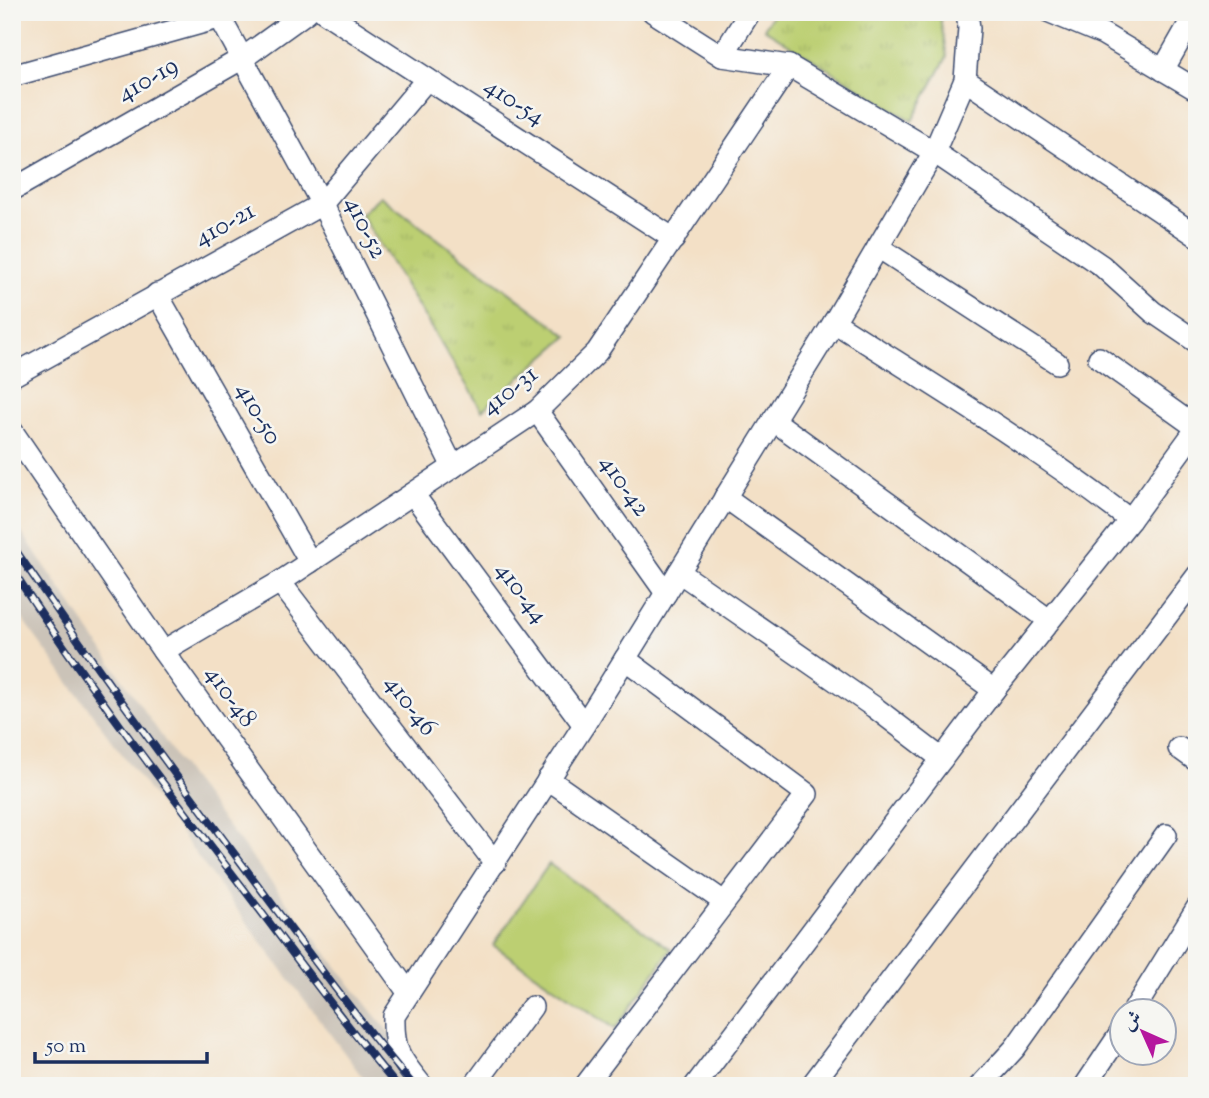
<svg xmlns="http://www.w3.org/2000/svg" width="1209" height="1098" font-family="'Sorts Mill Goudy',Amiri,serif">
<style>
.railway{fill:#cbc3b8}
.grass{fill:url(#grass-tufts);stroke:#6c7f68;stroke-width:2}
.pitch{fill:#bccf72;stroke:#6c7f68;stroke-width:2}
.lines{fill:none;stroke-linecap:round;stroke-linejoin:round}
.street-casing{stroke:#3b4a6e;stroke-width:24}
.street{stroke:#fff;stroke-width:21}
.rail-casing{stroke:#1b2f5e;stroke-width:8}
.rail{stroke:#f6f6f2;stroke-width:5;stroke-dasharray:16;stroke-linecap:butt}
.labels{text-anchor:middle;dominant-baseline:central;stroke-width:5;stroke-linejoin:round;paint-order:stroke}
.street-label{font-size:26px;fill:#1b2f5e;stroke:#f6f6f2}
</style>
<defs>
<pattern id="grass-tufts" width="24" height="20" patternUnits="userSpaceOnUse" patternTransform="scale(1.75)"><rect width="24" height="20" fill="#bccf72"/><path d="M3 7l-1-3M5 7V3M7 7l1-3M15 17l-1-3M17 17v-4M19 17l1-3" fill="none" stroke="#a1b265"/></pattern>
</defs>
<rect width="100%" height="100%" fill="#f6f6f2"/>
<filter id="ink" filterUnits="userSpaceOnUse"><feTurbulence type="fractalNoise" baseFrequency=".0143" numOctaves="2"/><feDisplacementMap in="SourceGraphic" scale="14" xChannelSelector="R" yChannelSelector="G"/><feConvolveMatrix kernelMatrix="1 2 1 2 8 2 1 2 1" color-interpolation-filters="sRGB"/></filter>
<filter id="wash" filterUnits="userSpaceOnUse"><feTurbulence type="fractalNoise" baseFrequency=".00686" numOctaves="4" result="noise"/><feDisplacementMap in="SourceGraphic" scale="28" xChannelSelector="R" yChannelSelector="G"/><feGaussianBlur stdDeviation="1.57" result="paint"/><feColorMatrix in="noise" values="0 0 0 0 0 0 0 0 0 0 0 0 0 0 0 0 0 1.4 0 .05"/><feComposite in="paint" operator="in"/></filter>
<g filter="url(#wash)">
<rect width="100%" height="100%" fill="#f3e0c6"/>
<!-- railway -->
<polygon class="railway" points="12,518 191,779 372,1012 434,1086 369,1086 209,872 26,624 12,603"/>
<!-- grass -->
<g class="grass">
<polygon points="774,12 939,12 947,57 912,121 764,29"/>
<polygon points="380,196 568,336 482,410 361,214"/>
</g>
<!-- pitch -->
<polygon class="pitch" points="549,864 671,949 615,1029 493,945"/>
</g>
<g filter="url(#ink)">
<g class="lines">
<defs>
<g id="street">
<polyline points="217,12 322,204 453,467"/>
<polyline points="324,12 674,239"/>
<polyline points="653,12 722,56 789,66 934,152 1102,266 1153,312 1197,342"/>
<polyline points="1050,12 1103,34 1197,90"/>
<polyline points="722,56 750,12"/>
<polyline points="1163,70 1196,12"/>
<polyline points="12,76 219,18"/>
<polyline points="965,80 1197,236"/>
<polyline points="12,190 243,58 307,12"/>
<polyline points="878,247 1057,363"/>
<polyline points="157,294 310,562"/>
<path d="M834,322C934,386 1036,447 1130,520"/>
<polyline points="1099,358 1197,428"/>
<polyline points="12,376 322,204 427,79"/>
<polyline points="537,411 666,593"/>
<polyline points="773,420 1049,620"/>
<polyline points="12,431 163,651 408,992"/>
<polyline points="413,494 584,725"/>
<polyline points="725,497 994,690"/>
<polyline points="679,572 874,707 942,759"/>
<polyline points="280,582 495,863"/>
<polyline points="163,651 280,582 537,411 597,352 789,66"/>
<polyline points="1179,748 1197,761"/>
<polyline points="548,779 724,902"/>
<polyline points="1134,1010 1197,908"/>
<path d="M422,1086C400,1058 393,1052 394,1016L584,725L679,572L834,322L934,152L965,80L969,28L967,12"/>
<polyline points="474,1086 532,1007"/>
<polyline points="585,1086 807,794 625,659"/>
<polyline points="695,1086 994,690 1130,520 1197,428"/>
<polyline points="811,1086 1197,576"/>
<polyline points="980,1086 1015,1048 1166,835"/>
<polyline points="1085,1086 1122,1031"/>
</g>
</defs>
<!-- street casing -->
<use href="#street" class="street-casing"/>
<!-- street -->
<use href="#street" class="street"/>
<defs>
<g id="rail">
<path d="M12,545C87,655 165,762 245,868C300,941 354,1016 414,1086"/>
<path d="M12,569C82,678 161,781 240,884C292,952 342,1021 397,1086"/>
</g>
</defs>
<!-- rail casing -->
<use href="#rail" class="rail-casing"/>
<!-- rail -->
<use href="#rail" class="rail"/>
</g>
</g>
<g class="labels">
<!-- street labels -->
<g class="street-label">
<text transform="translate(148 80) rotate(-30)">410-19</text>
<text transform="translate(514 102) rotate(33)">410-54</text>
<text transform="translate(225 225) rotate(-29)">410-21</text>
<text transform="translate(365 228) rotate(64)">410-52</text>
<text transform="translate(510 391) rotate(-38)">410-31</text>
<text transform="translate(258 414) rotate(60)">410-50</text>
<text transform="translate(624 486) rotate(55)">410-42</text>
<text transform="translate(521 593) rotate(53)">410-44</text>
<text transform="translate(230 697) rotate(54)">410-48</text>
<text transform="translate(410 706) rotate(53)">410-46</text>
</g>
</g>
<!-- margin -->
<rect width="1209" height="1098" fill="none" stroke="#f6f6f2" stroke-width="42"/>
<!-- north arrow -->
<g transform="translate(1143 1032) rotate(315)"><circle r="33" fill="#f6f6f2" stroke="#9ea6b7" stroke-width="2"/>
<path d="M0-5L12 26L0 18L-12 26Z" fill="#b5179e"/>
<text y="-10" font-size="19" font-weight="bold" text-anchor="middle" fill="#1b2f5e">ش</text>
</g>
<!-- scale -->
<path d="M35 1052v10h172v-10" fill="none" stroke="#1b2f5e" stroke-width="3.5"/>
<text x="46" y="1052" font-size="21" fill="#1b2f5e" stroke="#f6f6f2" stroke-width="5" paint-order="stroke">50 m</text>
</svg>
